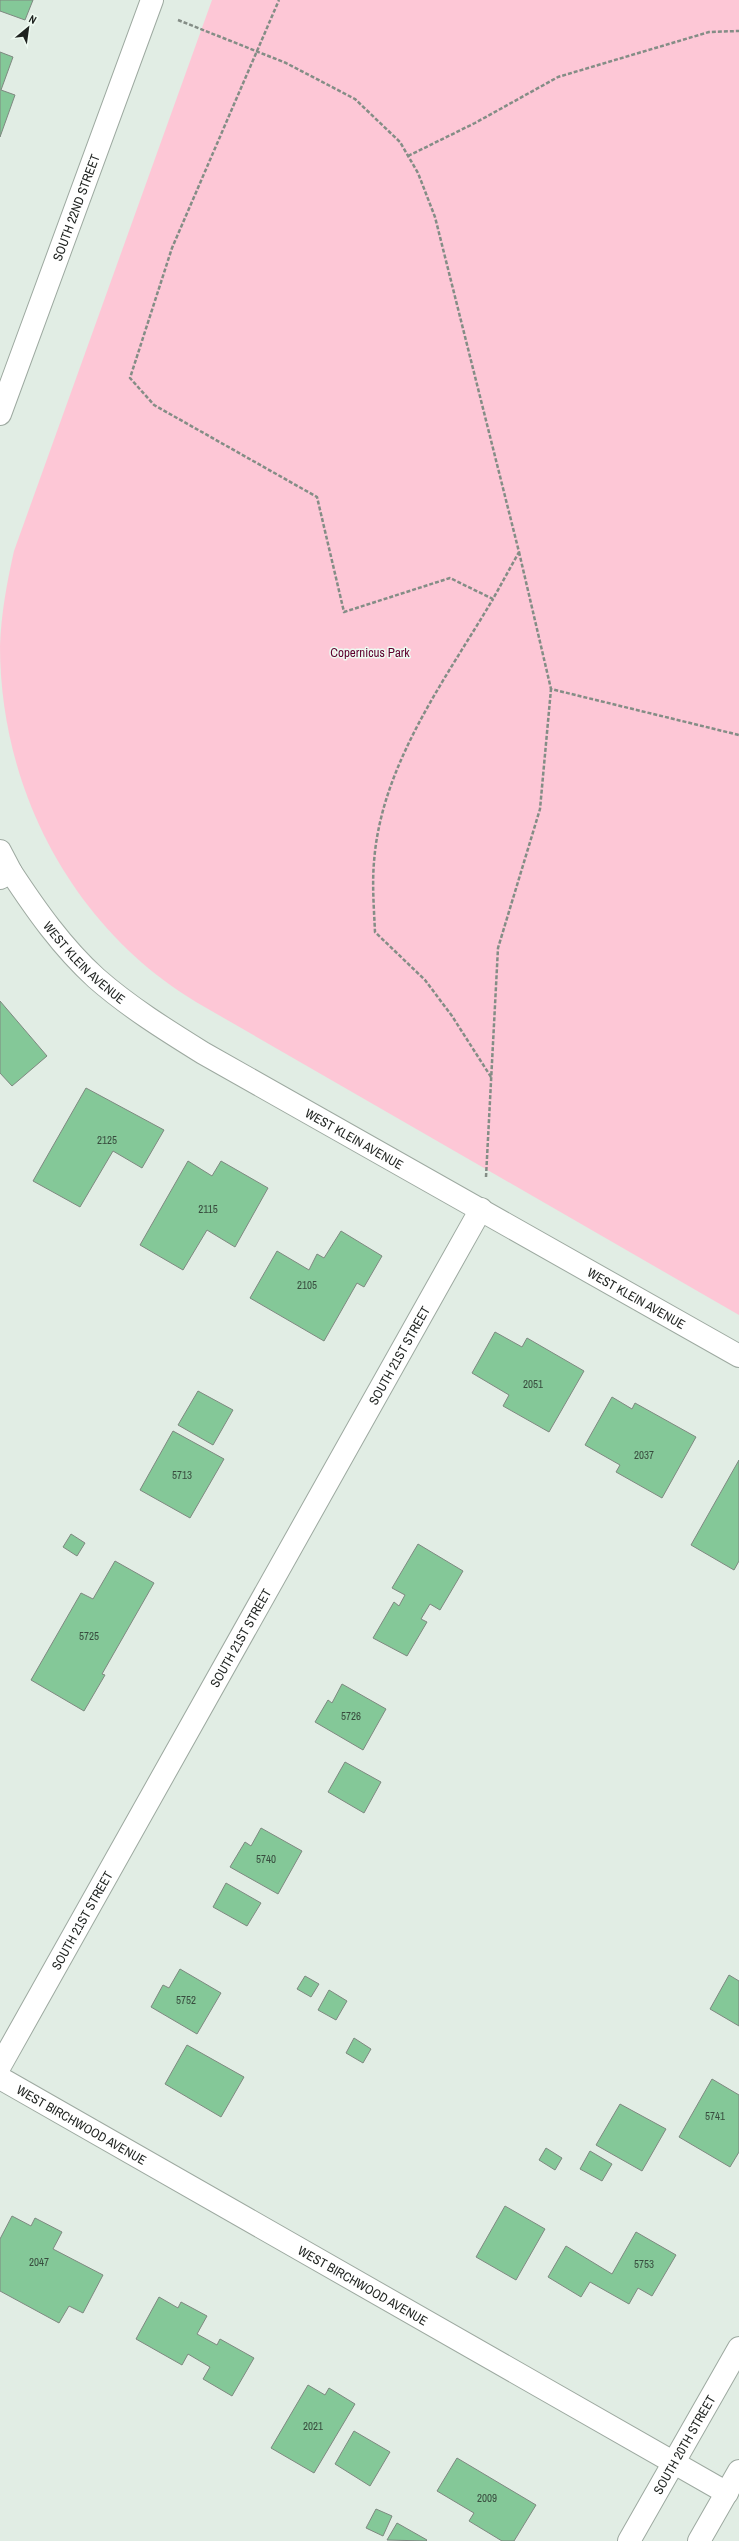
<svg xmlns="http://www.w3.org/2000/svg" width="739" height="2541" font-family="'Archivo Narrow',sans-serif">
<style>
.green{fill:#fdc7d6}
.building{fill:#84c898;stroke:#7e8980}
.lines{fill:none;stroke-linecap:round;stroke-linejoin:round}
.minor-casing{stroke:#9da9a0;stroke-width:24}
.tertiary-casing{stroke:#9da9a0;stroke-width:24}
.path{stroke:#848d86;stroke-width:2.5;stroke-dasharray:4 2;stroke-linecap:butt}
.minor{stroke:#fff;stroke-width:22}
.tertiary{stroke:#fff;stroke-width:22}
.labels{text-anchor:middle;dominant-baseline:central;stroke-width:3;stroke-linejoin:round;paint-order:stroke}
.number-label{font-size:11px;fill:#384c3e}
.street-label{font-size:13px;fill:#1f2320;stroke:#eefaf1}
.park-label{font-size:13px;fill:#5e002e;stroke:#eefaf1}
</style>
<rect width="100%" height="100%" fill="#e1ede4"/>
<!-- green -->
<path class="green" d="M212,0H739V1315L196,1002C73,928 0,790 0,646C1,614 7,582 14,551Z"/>
<!-- building -->
<g class="building">
<polygon points="0,0 33,0 25,20 0,11"/>
<polygon points="0,52 13,57 1,90 15,95 0,137"/>
<polygon points="0,1001 47,1056 12,1086 0,1073"/>
<polygon points="86,1088 164,1130 142,1168 113,1151 80,1207 33,1181"/>
<polygon points="188,1161 212,1176 221,1161 268,1188 235,1247 207,1230 183,1270 140,1245"/>
<polygon points="341,1231 382,1256 364,1287 357,1283 324,1341 250,1298 277,1251 309,1270 317,1254 324,1258"/>
<polygon points="495,1332 522,1347 527,1338 584,1371 549,1432 503,1406 509,1395 472,1373"/>
<polygon points="198,1391 233,1410 213,1445 178,1425"/>
<polygon points="612,1397 632,1409 635,1403 696,1437 662,1498 616,1472 620,1465 585,1445"/>
<polygon points="173,1431 224,1459 190,1518 140,1490"/>
<polygon points="739,1460 739,1561 734,1570 691,1545"/>
<polygon points="71,1534 85,1543 77,1556 63,1547"/>
<polygon points="418,1544 463,1571 440,1610 430,1604 421,1619 427,1622 407,1656 373,1638 394,1602 399,1606 405,1595 392,1588"/>
<polygon points="115,1561 154,1583 102,1674 105,1675 84,1711 31,1680 81,1593 93,1599"/>
<polygon points="342,1684 386,1709 363,1750 315,1722 328,1700 332,1703"/>
<polygon points="345,1762 381,1782 364,1813 328,1792"/>
<polygon points="261,1828 302,1851 278,1894 230,1867 245,1842 251,1846"/>
<polygon points="226,1883 261,1903 247,1926 213,1907"/>
<polygon points="180,1969 221,1993 197,2034 151,2007 163,1985 169,1988"/>
<polygon points="729,1975 739,1981 739,2026 710,2009"/>
<polygon points="305,1976 319,1984 311,1997 297,1989"/>
<polygon points="329,1990 347,2001 336,2020 318,2010"/>
<polygon points="354,2038 371,2049 363,2063 346,2053"/>
<polygon points="187,2045 244,2077 221,2117 165,2084"/>
<polygon points="712,2079 739,2095 739,2152 730,2167 679,2137"/>
<polygon points="620,2104 666,2129 642,2171 596,2145"/>
<polygon points="546,2148 562,2158 555,2170 539,2160"/>
<polygon points="590,2151 612,2164 602,2181 580,2169"/>
<polygon points="505,2206 545,2229 516,2280 476,2257"/>
<polygon points="12,2216 31,2226 35,2218 62,2232 53,2249 103,2275 83,2313 69,2306 59,2323 0,2291 0,2239"/>
<polygon points="636,2232 676,2255 652,2296 638,2288 629,2304 590,2282 581,2297 548,2277 566,2246 612,2274"/>
<polygon points="159,2297 178,2308 181,2302 207,2316 197,2334 217,2345 220,2339 254,2358 232,2396 203,2379 210,2367 188,2354 182,2365 136,2339"/>
<polygon points="308,2385 325,2395 329,2388 355,2404 314,2473 271,2448"/>
<polygon points="354,2431 390,2452 370,2486 335,2464"/>
<polygon points="457,2458 536,2505 514,2541 502,2541 469,2521 474,2513 437,2491"/>
<polygon points="376,2509 392,2516 383,2536 366,2528"/>
<polygon points="397,2523 427,2540 426,2541 387,2540"/>
</g>
<g class="lines">
<defs>
<g id="minor">
<path id="s1" d="M0,414L152,0"/>
<polyline points="0,851 11,872 0,878"/>
<path id="s2" d="M11,872C36,910 62,947 96,978C129,1007 166,1030 203,1053L739,1356"/>
<path id="s3" d="M0,2066L481,1209"/>
<path id="s4" d="M0,2078L727,2493"/>
</g>
<g id="tertiary">
<path id="s5" d="M629,2541L739,2348"/>
<polyline points="699,2541 739,2471"/>
</g>
</defs>
<!-- minor casing -->
<use href="#minor" class="minor-casing"/>
<!-- tertiary casing -->
<use href="#tertiary" class="tertiary-casing"/>
<!-- path -->
<g class="path">
<polyline points="178,20 286,63 355,99 400,142 418,173 435,217 519,552 493,599 450,578 344,612 317,497 154,405 130,378 172,248 279,0"/>
<polyline points="408,156 475,123 558,77 709,32 739,31"/>
<polyline points="519,552 551,689 739,735"/>
<path d="M491,1077L452,1016L425,980L375,932C374,909 372,885 374,862C381,765 445,680 493,599"/>
<polyline points="486,1177 498,948 540,809 551,689"/>
</g>
<!-- minor -->
<use href="#minor" class="minor"/>
<!-- tertiary -->
<use href="#tertiary" class="tertiary"/>
</g>
<g class="labels">
<!-- number labels -->
<g class="number-label">
<text x="107" y="1140">2125</text>
<text x="208" y="1209">2115</text>
<text x="307" y="1285">2105</text>
<text x="533" y="1384">2051</text>
<text x="644" y="1455">2037</text>
<text x="182" y="1475">5713</text>
<text x="89" y="1636">5725</text>
<text x="351" y="1716">5726</text>
<text x="266" y="1859">5740</text>
<text x="186" y="2000">5752</text>
<text x="715" y="2116">5741</text>
<text x="39" y="2262">2047</text>
<text x="644" y="2264">5753</text>
<text x="313" y="2426">2021</text>
<text x="487" y="2498">2009</text>
</g>
<!-- street labels -->
<g class="street-label">
<text stroke="none"><textPath href="#s1" startOffset="220">SOUTH 22ND STREET</textPath></text>
<text stroke="none"><textPath href="#s2" startOffset="117">WEST KLEIN AVENUE</textPath></text>
<text stroke="none"><textPath href="#s2" startOffset="441">WEST KLEIN AVENUE</textPath></text>
<text stroke="none"><textPath href="#s2" startOffset="765">WEST KLEIN AVENUE</textPath></text>
<text stroke="none"><textPath href="#s3" startOffset="815">SOUTH 21ST STREET</textPath></text>
<text stroke="none"><textPath href="#s3" startOffset="491">SOUTH 21ST STREET</textPath></text>
<text stroke="none"><textPath href="#s3" startOffset="167">SOUTH 21ST STREET</textPath></text>
<text stroke="none"><textPath href="#s4" startOffset="94">WEST BIRCHWOOD AVENUE</textPath></text>
<text stroke="none"><textPath href="#s4" startOffset="418">WEST BIRCHWOOD AVENUE</textPath></text>
<text stroke="none"><textPath href="#s5" startOffset="111">SOUTH 20TH STREET</textPath></text>
</g>
<!-- park labels -->
<g class="park-label">
<text x="370" y="652">Copernicus Park</text>
</g>
</g>
<!-- north arrow -->
<g transform="translate(28 28) rotate(29)" stroke="#eefaf1" stroke-width="3" paint-order="stroke">
<path d="M0-3L7 15L0 10L-7 15Z" fill="#1f2320"/>
<text y="-6" font-size="11" font-weight="bold" text-anchor="middle" fill="#1f2320">N</text>
</g>
</svg>
